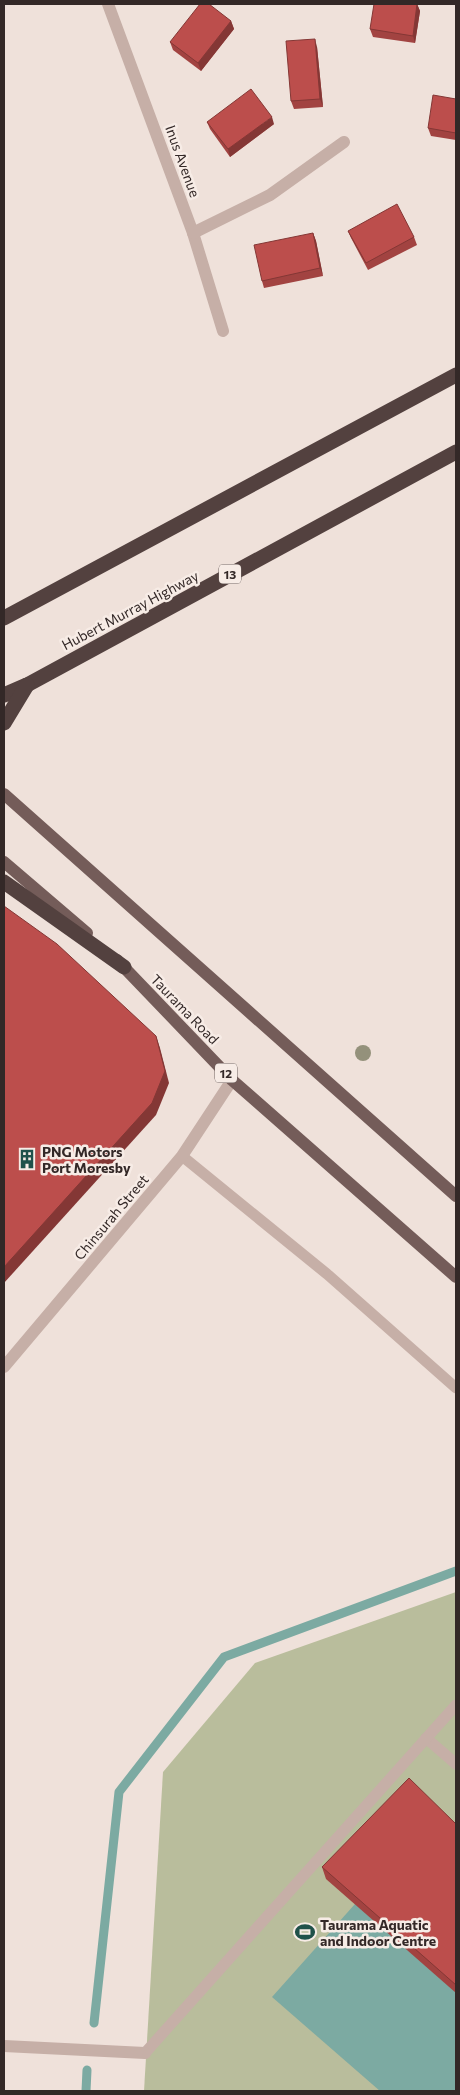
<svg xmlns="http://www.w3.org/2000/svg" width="460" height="2095" font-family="Commissioner,sans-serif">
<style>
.green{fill:#b9bd9c}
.water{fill:#7caaa2}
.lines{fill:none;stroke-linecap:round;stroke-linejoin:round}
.stream{stroke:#7caaa2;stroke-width:9}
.lane{stroke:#c6afa7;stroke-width:11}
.street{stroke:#c6afa7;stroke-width:12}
.primary{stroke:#745c59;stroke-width:12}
.highway{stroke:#53413f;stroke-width:15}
.tree{fill:#94917b}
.wall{fill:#a24341}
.shaded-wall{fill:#843735}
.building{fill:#bc4e4c;stroke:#843735}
.labels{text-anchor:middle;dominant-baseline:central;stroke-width:5;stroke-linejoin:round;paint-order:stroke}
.shield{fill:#f7ece6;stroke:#6e6360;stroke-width:1}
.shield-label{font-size:12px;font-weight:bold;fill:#332827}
.street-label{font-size:14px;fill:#332827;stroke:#f7ece6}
.poi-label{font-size:14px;font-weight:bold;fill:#332827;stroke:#f7ece6;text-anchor:start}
</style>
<rect width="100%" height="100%" fill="#efe1da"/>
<!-- green -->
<polygon class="green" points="456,1592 456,2091 144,2091 163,1772 255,1663"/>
<!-- water -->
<polygon class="water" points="388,1867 456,1927 456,2091 380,2091 272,1997"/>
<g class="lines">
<!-- stream -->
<g class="stream">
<polyline points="94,2023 119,1792 224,1657 456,1571"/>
<polyline points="86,2091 87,2070"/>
</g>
<!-- lane -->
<g class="lane">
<polyline points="182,1156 327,1274 456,1388"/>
<polyline points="426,1738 456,1764"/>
<polyline points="145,2053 456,1705"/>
</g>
<!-- street -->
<g class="street">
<polyline points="108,4 193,233 223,331"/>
<polyline points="193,233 270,195 344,142"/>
<polyline points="4,1367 182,1156 232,1080"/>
<polyline points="4,2046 145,2053"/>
</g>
<!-- primary -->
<g class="primary">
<polyline points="4,794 456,1196"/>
<polyline points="4,862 87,933"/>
<polyline points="117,960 232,1080 456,1277"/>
</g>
<!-- highway -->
<g class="highway">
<polyline points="4,618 456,375"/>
<polyline points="4,695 27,685 456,452"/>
<polyline points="4,723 27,685"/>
<polyline points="4,882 124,967"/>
</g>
</g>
<!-- trees -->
<circle class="tree" cx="363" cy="1053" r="8"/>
<!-- wall -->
<g class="wall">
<polygon points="417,4 420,11 415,43 373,37 370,29"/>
<polygon points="231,21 234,29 201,71 173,50 170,42"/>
<polygon points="317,47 323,107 294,109 291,101"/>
<polygon points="456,99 456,140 431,136 428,128"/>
<polygon points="207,122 274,124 230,157 210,129"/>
<polygon points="348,231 414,237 417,245 368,270 351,238"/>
<polygon points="313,233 316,241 323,276 264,288 262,281"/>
<polygon points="456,1824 456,1993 326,1879 322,1867"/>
</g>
<!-- shaded-wall -->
<g class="shaded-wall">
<polygon points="417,4 420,11 415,43 413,36"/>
<polygon points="231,21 234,29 201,71 198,63"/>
<polygon points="315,39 317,47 323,107 320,99"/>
<polygon points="272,117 274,124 230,157 228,149"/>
<polygon points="313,233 316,241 323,276 320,268"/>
<polygon points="156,1036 160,1048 169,1083 156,1115 4,1283 4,1267"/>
</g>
<!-- building -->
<g class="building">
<polygon points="200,4 209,4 231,21 198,63 170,42"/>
<polygon points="374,4 417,4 413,36 370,29"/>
<polygon points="315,39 320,99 291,101 286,41"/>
<polygon points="251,89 272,117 228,149 207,122"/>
<polygon points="433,95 456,99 456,133 428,128"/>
<polygon points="397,204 414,237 366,263 348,231"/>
<polygon points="313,233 320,268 262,281 254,245"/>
<polygon points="4,906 57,944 156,1036 165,1071 152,1103 4,1267"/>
<polygon points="409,1778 456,1824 456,1985 322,1867"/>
</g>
<!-- icons -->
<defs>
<symbol id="building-bare" viewBox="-9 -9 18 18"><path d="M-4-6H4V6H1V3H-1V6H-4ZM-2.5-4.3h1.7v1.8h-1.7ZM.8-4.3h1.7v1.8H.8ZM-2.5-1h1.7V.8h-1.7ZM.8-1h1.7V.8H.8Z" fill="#20514a" stroke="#f7ece6" stroke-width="2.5" paint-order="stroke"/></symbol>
<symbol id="stadium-bare" viewBox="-9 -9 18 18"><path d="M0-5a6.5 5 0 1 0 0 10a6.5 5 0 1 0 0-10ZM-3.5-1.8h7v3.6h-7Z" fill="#20514a" stroke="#f7ece6" stroke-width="2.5" paint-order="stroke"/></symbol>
</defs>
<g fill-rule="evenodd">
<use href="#building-bare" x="13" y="1145" width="28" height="28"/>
<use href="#stadium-bare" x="291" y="1918" width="28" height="28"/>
</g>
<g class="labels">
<!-- shield labels -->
<g class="shield">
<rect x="219" y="564.5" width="22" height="19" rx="4"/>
<rect x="215" y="1063.5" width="22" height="19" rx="4"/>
</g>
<g class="shield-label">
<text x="230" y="574">13</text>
<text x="226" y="1073">12</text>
</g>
<!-- street labels -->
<g class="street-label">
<text transform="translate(183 161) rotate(70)">Inus Avenue</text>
<text transform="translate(130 610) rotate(-28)">Hubert Murray Highway</text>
<text transform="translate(185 1009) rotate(46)">Taurama Road</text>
<text transform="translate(111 1217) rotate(-50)">Chinsurah Street</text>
</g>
<!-- poi labels -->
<g class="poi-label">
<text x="42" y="1151">PNG Motors<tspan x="42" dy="16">Port Moresby</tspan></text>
<text x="320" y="1924">Taurama Aquatic<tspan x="320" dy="16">and Indoor Centre</tspan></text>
</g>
</g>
<!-- border -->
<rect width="460" height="2095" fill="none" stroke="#332827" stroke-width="10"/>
</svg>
